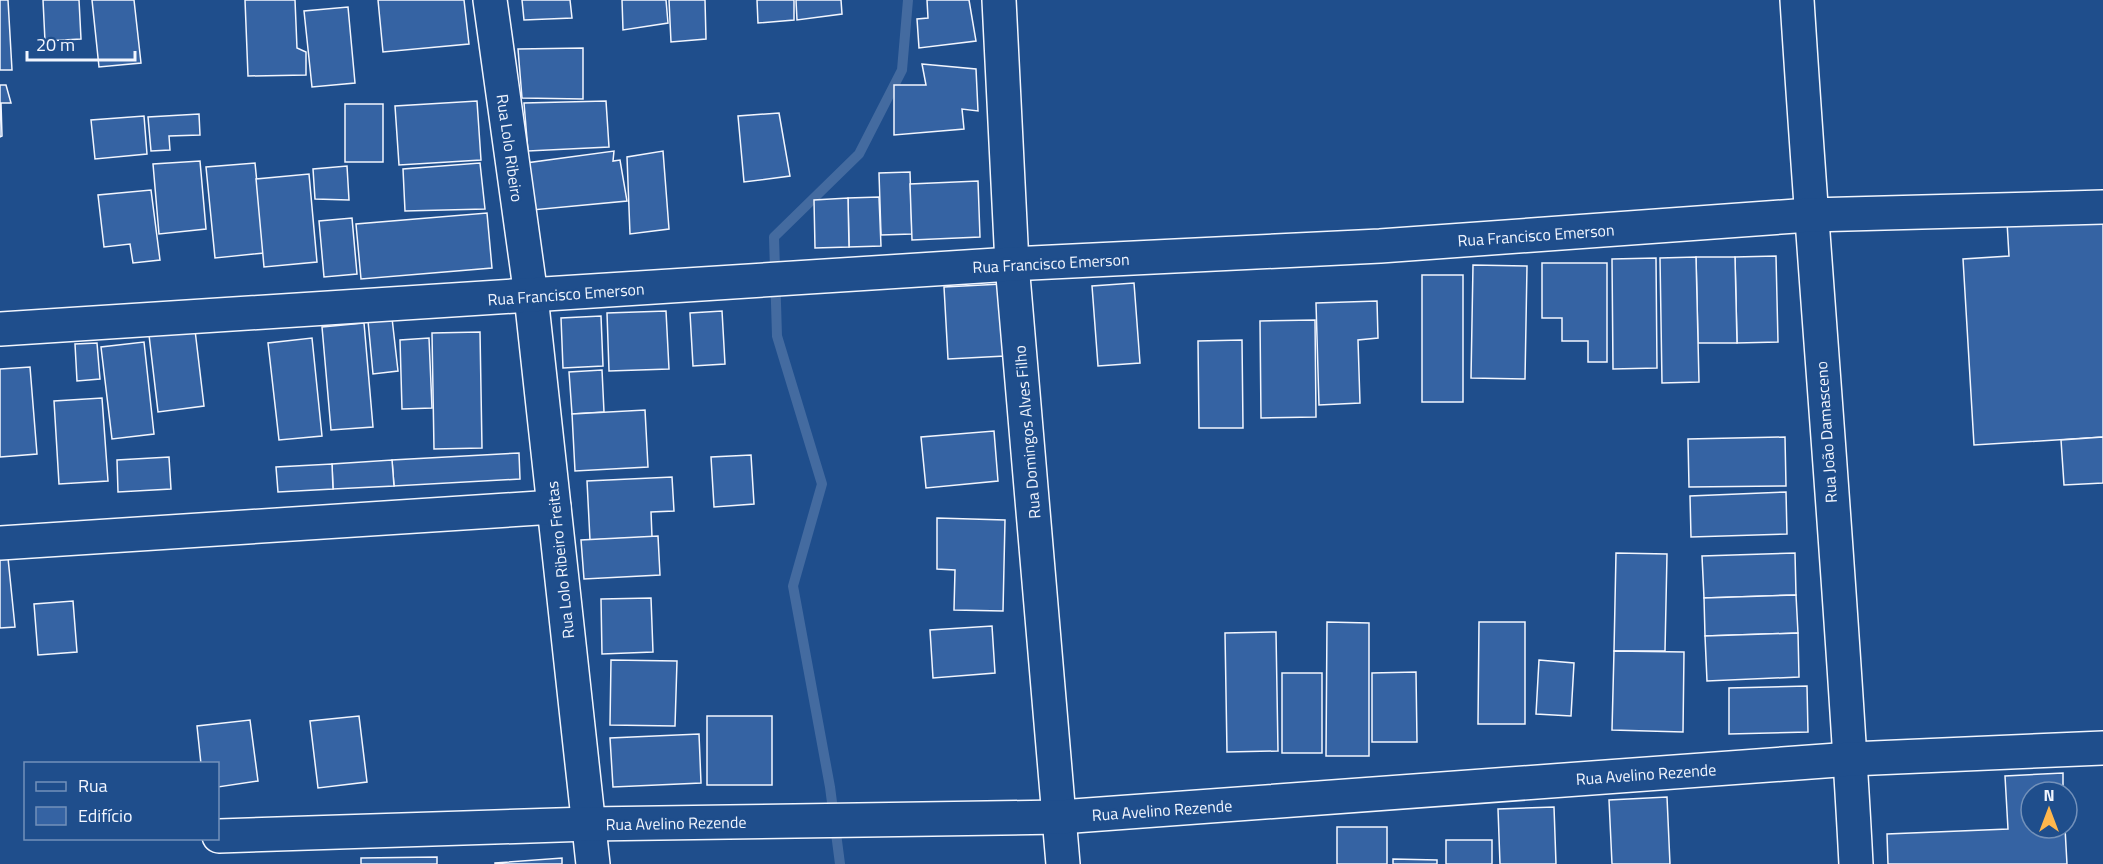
<svg xmlns="http://www.w3.org/2000/svg" width="2103" height="864" font-family="'Titillium Web',sans-serif">
<style>
.lines{fill:none;stroke-linecap:round;stroke-linejoin:round}
.stream{stroke:#446ba0;stroke-width:10}
.building{fill:#3563a3;stroke:#f2f6ff;stroke-width:1.5}
.minor-casing{stroke:#f2f6ff;stroke-width:36}
.minor{stroke:#1f4e8c;stroke-width:33}
.labels{text-anchor:middle;dominant-baseline:central;stroke-width:4.5;stroke-linejoin:round;paint-order:stroke}
.street-label{font-size:16px;fill:#f2f6ff;stroke:#1f4e8c}
</style>
<rect width="100%" height="100%" fill="#1f4e8c"/>
<g class="lines">
<!-- stream -->
<polyline class="stream" points="840,864 830,787 793,586 822,484 777,336 774,237 859,154 902,70 908,0"/>
</g>
<!-- building -->
<g class="building">
<polygon points="0,0 8,0 12,70 0,70"/>
<polygon points="43,0 79,0 81,39 45,41"/>
<polygon points="92,0 134,0 141,63 99,67"/>
<polygon points="245,0 295,0 297,48 306,52 306,75 248,76"/>
<polygon points="378,0 464,0 469,44 383,52"/>
<polygon points="522,0 570,0 572,18 524,20"/>
<polygon points="622,0 666,0 668,23 623,30"/>
<polygon points="669,0 705,0 706,39 671,42"/>
<polygon points="757,0 794,0 794,20 758,23"/>
<polygon points="796,0 841,0 842,14 797,20"/>
<polygon points="927,0 969,0 976,41 919,48 917,19 928,18"/>
<polygon points="348,7 355,83 312,87 304,11"/>
<polygon points="583,48 583,99 522,98 518,49"/>
<polygon points="922,64 976,69 978,111 962,109 964,129 894,135 894,85 926,85"/>
<polygon points="0,85 6,85 11,103 1,103 2,136 0,137"/>
<polygon points="477,101 481,160 399,165 395,106"/>
<polygon points="606,101 609,147 528,151 524,103"/>
<rect x="345" y="104" width="38" height="58"/>
<polygon points="779,113 790,176 744,182 738,116"/>
<polygon points="199,114 200,135 169,136 170,150 151,151 148,117"/>
<polygon points="144,116 147,154 95,159 91,120"/>
<polygon points="614,151 613,161 620,160 627,201 532,210 526,163"/>
<polygon points="663,151 669,229 630,234 627,157"/>
<polygon points="200,161 206,229 159,234 153,164"/>
<polygon points="255,163 264,253 215,258 206,167"/>
<polygon points="480,163 485,209 405,211 403,169"/>
<polygon points="347,166 349,200 315,199 313,169"/>
<polygon points="910,172 912,234 881,235 879,173"/>
<polygon points="309,174 317,262 264,267 256,179"/>
<polygon points="978,181 980,237 912,240 910,184"/>
<polygon points="151,190 160,260 133,263 130,244 104,247 98,195"/>
<polygon points="879,197 881,246 849,247 848,198"/>
<polygon points="848,198 849,247 815,248 814,200"/>
<polygon points="487,213 492,268 361,279 356,224"/>
<polygon points="2103,216 2103,437 1974,445 1963,259 2009,256 2007,222"/>
<polygon points="352,218 357,274 324,277 319,221"/>
<polygon points="1776,256 1778,342 1737,343 1735,257"/>
<polygon points="1696,257 1735,257 1737,343 1698,343"/>
<polygon points="1696,257 1699,382 1662,383 1660,258"/>
<polygon points="1656,258 1657,368 1613,369 1612,259"/>
<polygon points="1542,263 1607,263 1607,362 1588,362 1588,341 1562,341 1562,318 1542,318"/>
<polygon points="1473,265 1527,266 1525,379 1471,378"/>
<rect x="1422" y="275" width="41" height="127"/>
<polygon points="1134,283 1140,363 1098,366 1092,286"/>
<polygon points="1002,284 1005,356 948,359 944,287"/>
<polygon points="1377,301 1378,338 1358,340 1360,403 1319,405 1316,303"/>
<polygon points="666,311 669,369 609,371 607,313"/>
<polygon points="722,311 725,364 693,366 690,313"/>
<polygon points="601,316 603,366 563,368 561,318"/>
<polygon points="392,318 398,371 373,374 368,321"/>
<polygon points="1315,320 1316,417 1261,418 1260,321"/>
<polygon points="364,323 373,427 331,430 322,327"/>
<polygon points="195,330 204,406 158,412 149,335"/>
<polygon points="480,332 482,448 434,449 432,333"/>
<polygon points="312,338 322,436 279,440 268,343"/>
<polygon points="429,338 432,408 402,409 400,340"/>
<polygon points="1242,340 1243,428 1199,428 1198,341"/>
<polygon points="144,342 154,434 112,439 101,347"/>
<polygon points="97,343 100,379 77,381 75,344"/>
<polygon points="30,367 37,454 0,457 0,369"/>
<polygon points="602,370 604,412 572,414 569,372"/>
<polygon points="102,398 108,481 59,484 54,401"/>
<polygon points="645,410 648,467 575,471 572,414"/>
<polygon points="994,431 998,481 926,488 921,437"/>
<polygon points="1785,437 1786,486 1689,487 1688,439"/>
<polygon points="2103,437 2103,483 2064,485 2061,440"/>
<polygon points="519,453 520,479 394,486 392,460"/>
<polygon points="751,455 754,504 714,507 711,457"/>
<polygon points="169,457 171,489 118,492 117,460"/>
<polygon points="392,460 394,486 333,489 332,464"/>
<polygon points="332,464 333,489 278,492 276,467"/>
<polygon points="672,477 674,511 651,512 652,537 590,540 587,481"/>
<polygon points="1786,492 1787,534 1691,537 1690,496"/>
<polygon points="937,518 1005,520 1003,611 954,610 955,570 937,569"/>
<polygon points="658,536 660,575 584,579 581,540"/>
<polygon points="1616,553 1667,554 1665,651 1614,651"/>
<polygon points="1795,553 1796,595 1704,598 1702,556"/>
<polygon points="8,558 15,627 0,628 0,559"/>
<polygon points="1796,595 1798,633 1705,636 1704,598"/>
<polygon points="651,598 653,652 602,654 601,599"/>
<polygon points="73,601 77,652 38,655 34,604"/>
<polygon points="1327,622 1369,623 1369,756 1326,756"/>
<polygon points="1479,622 1525,622 1525,724 1478,724"/>
<polygon points="992,626 995,673 933,678 930,630"/>
<polygon points="1276,632 1278,751 1227,752 1225,633"/>
<polygon points="1798,633 1799,677 1707,681 1705,636"/>
<polygon points="1614,651 1684,652 1683,732 1612,730"/>
<polygon points="611,660 677,661 675,726 610,725"/>
<polygon points="1539,660 1574,663 1571,716 1536,714"/>
<polygon points="1416,672 1417,742 1372,742 1372,673"/>
<rect x="1282" y="673" width="40" height="80"/>
<polygon points="1807,686 1808,732 1729,734 1729,688"/>
<polygon points="359,716 367,782 318,788 310,721"/>
<rect x="707" y="716" width="65" height="69"/>
<polygon points="250,720 258,781 218,787 218,764 201,764 197,726"/>
<polygon points="699,734 701,783 613,787 610,738"/>
<polygon points="2063,773 2063,792 2031,792 2031,828 2065,828 2067,864 1888,864 1887,834 2008,829 2005,776"/>
<polygon points="1667,797 1670,864 1612,864 1609,800"/>
<polygon points="1554,807 1556,864 1500,864 1498,809"/>
<rect x="1337" y="827" width="50" height="37"/>
<rect x="1446" y="840" width="46" height="24"/>
<polygon points="437,857 437,864 361,864 361,858"/>
<polygon points="562,858 562,864 495,864 495,863"/>
<polygon points="1393,859 1437,860 1437,864 1393,864"/>
</g>
<g class="lines">
<defs>
<g id="minor">
<polyline points="490,0 531,296 593,864"/>
<polyline points="999,0 1012,264 1063,864"/>
<path d="M1797,0C1815,288 1841,576 1856,864"/>
<polyline points="0,329 1012,264 1380,246 1810,215 2103,207"/>
<polyline points="0,543 554,507"/>
<polyline points="219,836 589,824 1060,817 1851,759 2103,748"/>
</g>
</defs>
<!-- minor casing -->
<use href="#minor" class="minor-casing"/>
<!-- minor -->
<use href="#minor" class="minor"/>
</g>
<g class="labels">
<!-- street labels -->
<g class="street-label">
<text transform="translate(510 148) rotate(82)">Rua Lolo Ribeiro</text>
<text transform="translate(1536 235) rotate(-4)">Rua Francisco Emerson</text>
<text transform="translate(1051 263) rotate(-3)">Rua Francisco Emerson</text>
<text transform="translate(566 294) rotate(-4)">Rua Francisco Emerson</text>
<text transform="translate(1027 432) rotate(-95)">Rua Domingos Alves Filho</text>
<text transform="translate(1826 432) rotate(-94)">Rua João Damasceno</text>
<text transform="translate(560 560) rotate(-96)">Rua Lolo Ribeiro Freitas</text>
<text transform="translate(1646 774) rotate(-4)">Rua Avelino Rezende</text>
<text transform="translate(1162 810) rotate(-4)">Rua Avelino Rezende</text>
<text transform="translate(676 823) rotate(-1)">Rua Avelino Rezende</text>
</g>
</g>
<!-- legend -->
<rect x="24" y="762" width="195" height="78" fill="#1f4e8c" stroke="#7391ba" stroke-width="1.5"/>
<rect x="36" y="782" width="30" height="9" fill="#1f4e8c" stroke="#7391ba" stroke-width="1.5"/>
<text x="78" y="792" font-size="18" fill="#f2f6ff">Rua</text>
<rect x="36" y="807" width="30" height="18" fill="#3563a3" stroke="#7391ba" stroke-width="1.5"/>
<text x="78" y="822" font-size="18" fill="#f2f6ff">Edifício</text>
<!-- north arrow -->
<g transform="translate(2049 810)"><circle r="28" fill="#1f4e8c" stroke="#7391ba" stroke-width="1.5"/>
<path d="M0-4.5L10 22L0 15L-10 22Z" fill="#ffb74d"/>
<text y="-9" font-size="16" font-weight="bold" text-anchor="middle" fill="#f2f6ff">N</text>
</g>
<!-- scale -->
<path d="M27 51v9h108v-9" fill="none" stroke="#f2f6ff" stroke-width="3"/>
<text x="36" y="51" font-size="18" fill="#f2f6ff" stroke="#1f4e8c" stroke-width="4.5" paint-order="stroke">20 m</text>
</svg>
